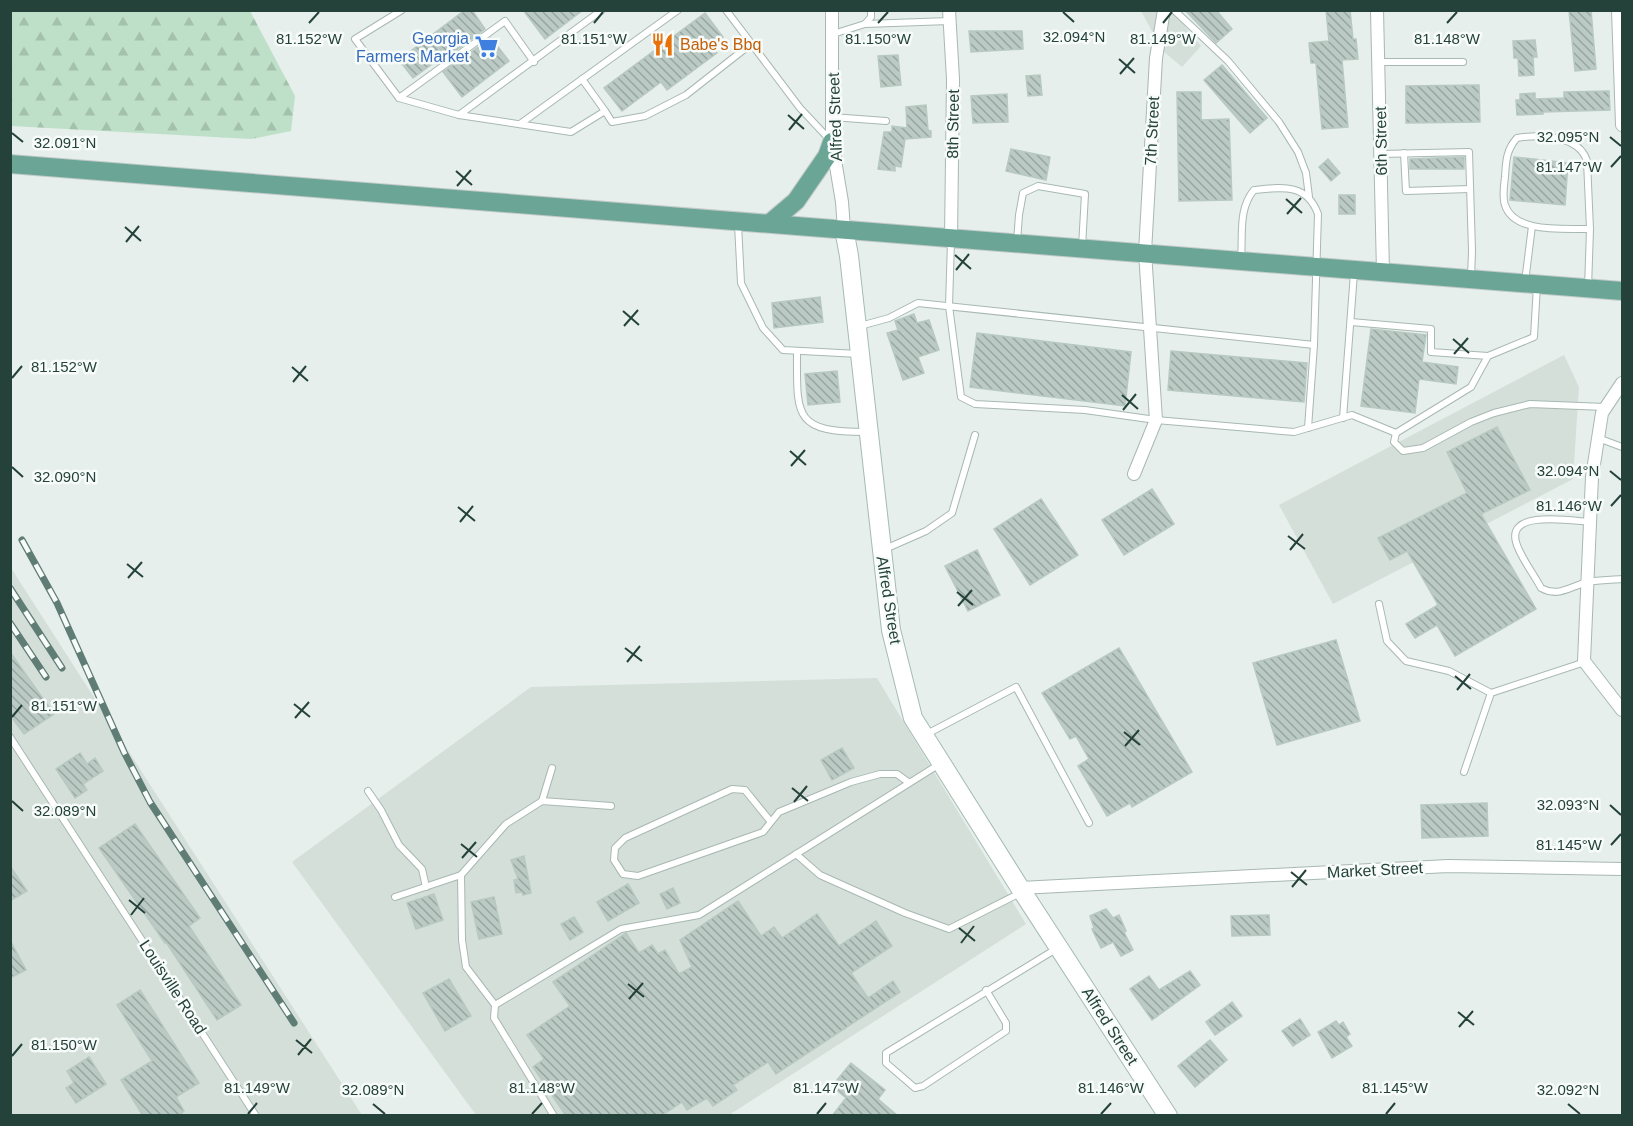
<svg xmlns="http://www.w3.org/2000/svg" width="1633" height="1126" font-family="Arial,sans-serif">
<style>
.built{fill:#d4dfda}
.forest{fill:url(#forest-firs)}
.building{fill:url(#building-back-hatch);stroke:#b8c9c2;stroke-width:1.5}
.lines{fill:none;stroke-linecap:round;stroke-linejoin:round}
.service-casing{stroke:#a8b8b2;stroke-width:8}
.minor-casing{stroke:#a8b8b2;stroke-width:14}
.secondary-casing{stroke:#a4bbb3;stroke-width:20}
.primary-casing{stroke:#c2cac8;stroke-width:20}
.service{stroke:#fff;stroke-width:6}
.minor{stroke:#fff;stroke-width:12}
.secondary{stroke:#fff;stroke-width:18}
.primary{stroke:#6aa596;stroke-width:18}
.rail-casing{stroke:#5f7d75;stroke-width:7}
.rail{stroke:#f7fbf9;stroke-width:4.5;stroke-dasharray:14;stroke-linecap:butt}
.ticks{fill:none;stroke:#24423a;stroke-width:2}
.labels{text-anchor:middle;dominant-baseline:central;stroke-width:5;stroke-linejoin:round;paint-order:stroke}
.shop-label{font-size:16px;fill:#366cbe;stroke:#f7fbf9;text-anchor:end}
.food-label{font-size:16px;fill:#c56008;stroke:#f7fbf9;text-anchor:start}
.street-label{font-size:16px;fill:#24423a;stroke:#f7fbf9}
.ticks-label{font-size:15px;text-anchor:middle;fill:#24423a;stroke:#f7fbf9;stroke-width:5;stroke-linejoin:round;paint-order:stroke}
</style>
<defs>
<pattern id="forest-firs" width="22" height="20" patternUnits="userSpaceOnUse" patternTransform="scale(1.5)"><rect width="22" height="20" fill="#bfe0c8"/><path d="M5 1l3.5 6h-7zM16 11l3.5 6h-7z" fill="#a4c1ad"/></pattern>
<pattern id="building-back-hatch" width="6" height="6" patternUnits="userSpaceOnUse" patternTransform="scale(1.5)"><rect width="6" height="6" fill="#bbcac4"/><path d="M-1 5l2 2M0 0l6 6M5-1l2 2" fill="none" stroke="#98a6a0"/></pattern>
</defs>
<rect width="100%" height="100%" fill="#e6efeb"/>
<!-- built -->
<g class="built">
<polygon points="1141,11 1172,11 1201,46 1182,67 1163,51"/>
<polygon points="1564,355 1579,387 1573,479 1333,604 1279,505"/>
<polygon points="11,568 362,1115 11,1115"/>
<polygon points="877,678 1026,924 729,1115 476,1115 292,862 531,687"/>
</g>
<!-- forest -->
<polygon class="forest" points="10,11 250,11 295,96 291,131 251,139 11,126"/>
<!-- building -->
<g class="building">
<polygon points="465,10 472,10 485,29 437,64 435,62 413,78 399,60"/>
<polygon points="523,10 583,10 545,39"/>
<polygon points="1185,10 1216,10 1232,29 1216,43"/>
<polygon points="1326,10 1350,10 1353,39 1356,39 1358,59 1342,60 1348,127 1322,129 1316,63 1311,63 1309,43 1329,41"/>
<polygon points="1569,10 1591,10 1596,69 1575,71"/>
<polygon points="705,13 723,37 711,46 717,53 667,90 661,82 622,111 604,88"/>
<polygon points="969,31 1022,31 1023,49 971,52"/>
<polygon points="491,38 509,61 462,97 443,72"/>
<polygon points="1535,40 1537,57 1533,57 1534,75 1519,76 1518,58 1514,58 1513,41"/>
<polygon points="898,55 901,85 881,87 878,56"/>
<polygon points="1222,65 1267,118 1250,133 1204,80"/>
<polygon points="1040,75 1042,95 1028,96 1026,76"/>
<polygon points="1479,85 1480,122 1406,123 1406,86"/>
<polygon points="1609,91 1610,110 1543,112 1543,114 1517,115 1516,100 1520,100 1520,94 1535,93 1535,99 1564,98 1564,92"/>
<polygon points="1177,92 1201,92 1201,120 1229,119 1232,200 1179,201"/>
<polygon points="1007,94 1008,122 973,123 971,96"/>
<polygon points="926,105 928,130 931,131 931,137 905,139 901,167 895,166 895,171 878,169 884,132 892,132 892,126 907,128 906,107"/>
<polygon points="1011,149 1050,157 1046,180 1006,171"/>
<polygon points="1464,157 1464,169 1410,169 1410,159"/>
<polygon points="1514,157 1568,163 1565,205 1510,200"/>
<polygon points="1328,159 1340,173 1331,181 1319,167"/>
<rect x="1339" y="195" width="16" height="19"/>
<polygon points="820,297 823,322 774,328 772,303"/>
<polygon points="914,314 917,323 929,320 939,350 918,357 924,373 903,380 887,333 898,330 895,321"/>
<polygon points="1371,329 1426,335 1422,362 1458,367 1456,384 1419,379 1415,413 1361,406"/>
<polygon points="977,333 1131,352 1125,406 970,387"/>
<polygon points="1171,351 1307,363 1304,402 1168,390"/>
<polygon points="837,371 840,402 808,405 805,374"/>
<polygon points="1497,427 1530,490 1481,514 1536,609 1455,656 1437,625 1415,638 1406,624 1438,605 1407,551 1390,560 1378,538 1467,493 1447,452"/>
<polygon points="1152,489 1174,524 1124,555 1102,520"/>
<polygon points="1041,499 1078,555 1030,585 994,529"/>
<polygon points="977,550 1000,595 968,611 945,566"/>
<polygon points="1336,640 1360,721 1277,745 1253,663"/>
<polygon points="1119,648 1192,772 1132,807 1130,803 1107,816 1078,766 1089,759 1076,736 1070,739 1042,693"/>
<polygon points="10,652 54,714 24,734 10,715"/>
<polygon points="842,748 854,768 832,780 821,760"/>
<polygon points="80,753 87,764 95,758 103,771 83,784 87,790 75,798 56,769"/>
<polygon points="1487,803 1488,836 1422,838 1421,805"/>
<polygon points="135,824 200,918 189,926 241,1005 217,1020 166,942 165,943 99,848"/>
<polygon points="524,856 531,893 523,895 522,892 516,893 514,880 518,879 511,860"/>
<polygon points="10,866 27,891 10,901"/>
<polygon points="628,884 639,903 608,921 597,902"/>
<polygon points="673,888 680,903 667,909 660,894"/>
<polygon points="434,894 443,920 416,929 407,903"/>
<polygon points="494,897 502,934 479,939 471,902"/>
<polygon points="738,901 761,936 774,927 782,938 817,914 839,946 876,921 892,946 851,973 868,998 893,981 900,992 776,1074 768,1062 733,1085 737,1090 713,1106 707,1098 687,1110 682,1102 661,1116 566,1116 533,1067 544,1059 527,1035 570,1006 553,982 626,933 639,953 652,945 658,954 665,950 679,974 692,967 680,940"/>
<polygon points="1106,909 1113,918 1119,915 1126,931 1124,932 1133,950 1121,956 1113,942 1101,948 1092,929 1094,928 1090,916"/>
<polygon points="1269,915 1270,935 1232,936 1231,916"/>
<polygon points="574,917 583,932 570,940 561,924"/>
<polygon points="10,940 26,970 10,978"/>
<polygon points="1190,971 1200,985 1152,1020 1130,989 1149,976 1159,990"/>
<polygon points="449,979 471,1016 445,1031 423,993"/>
<polygon points="140,990 199,1083 176,1097 184,1111 178,1116 143,1116 121,1080 152,1061 117,1005"/>
<polygon points="1232,1002 1242,1016 1215,1035 1206,1022"/>
<polygon points="1300,1019 1310,1035 1293,1046 1282,1031"/>
<polygon points="1336,1021 1339,1025 1343,1022 1350,1034 1346,1037 1352,1046 1332,1058 1318,1032"/>
<polygon points="1210,1040 1227,1060 1195,1087 1178,1066"/>
<polygon points="89,1057 106,1084 76,1103 66,1088 74,1083 67,1071"/>
<polygon points="851,1063 885,1090 878,1099 898,1116 832,1116 846,1098 832,1086"/>
</g>
<g class="lines">
<defs>
<g id="service">
<polyline points="402,10 355,39 399,98 459,115 571,132 605,111 612,122 645,116 686,95 751,44"/>
<polyline points="726,10 800,108 830,140"/>
<polyline points="1174,10 1228,61 1279,122 1298,152 1306,173 1309,197"/>
<polyline points="865,24 949,21"/>
<polyline points="833,34 865,24 871,17 871,10"/>
<polyline points="1379,62 1463,62"/>
<polyline points="582,79 605,111"/>
<polyline points="399,98 505,21 534,62"/>
<polyline points="459,115 602,10"/>
<polyline points="832,117 886,121"/>
<polyline points="520,124 678,10"/>
<polyline points="1404,153 1406,191 1470,189"/>
<polyline points="1381,154 1469,152 1472,251 1471,278"/>
<polyline points="738,224 741,283 763,328 783,350 859,354"/>
<polyline points="951,241 949,306 961,397 975,404 1085,410 1156,420 1294,432 1352,415 1396,433 1471,387 1488,356 1534,337 1537,285"/>
<polyline points="1017,242 1019,215 1023,193 1038,186 1085,194 1082,247"/>
<polyline points="1525,282 1532,226"/>
<path d="M1588,288L1590,229L1587,161C1579,135 1540,134 1517,138C1506,150 1506,162 1505,177C1504,186 1502,197 1505,205C1514,234 1565,228 1590,229"/>
<polyline points="1351,322 1431,329 1431,352 1488,356"/>
<path d="M860,326L889,318L918,303L1314,345L1318,214C1307,183 1282,187 1254,190C1238,209 1243,235 1241,258"/>
<path d="M797,351C797,416 793,432 866,432"/>
<polyline points="1343,418 1354,273"/>
<polyline points="1308,428 1314,345"/>
<polyline points="1396,433 1394,442 1403,451 1423,448 1471,422 1494,413 1530,404 1605,407"/>
<polyline points="1598,438 1622,447"/>
<path d="M1590,522C1573,521 1507,509 1516,542C1519,555 1535,576 1541,588C1559,598 1570,586 1588,582C1599,580 1611,580 1622,579"/>
<polyline points="885,549 926,531 952,513 975,435"/>
<polyline points="1379,604 1387,641 1406,661 1449,671 1491,693"/>
<polyline points="925,735 1016,687 1089,823"/>
<polyline points="10,737 256,1116"/>
<polyline points="1464,772 1491,693 1585,662"/>
<polyline points="368,791 381,810 399,845 422,869 426,887"/>
<polyline points="542,801 552,768"/>
<polyline points="771,822 745,790 732,789 625,838 615,848 614,860 623,874 638,876 763,832 779,812 851,782 880,774 897,774 908,782"/>
<polyline points="796,854 820,875 905,913 949,929 1020,893"/>
<polyline points="395,897 461,875"/>
<polyline points="986,990 1006,1023 1006,1031 923,1086 915,1088 886,1063 886,1053 1056,949"/>
<polyline points="495,1005 466,967 462,940 461,875 506,824 542,801 611,806"/>
<polyline points="554,1116 494,1018 495,1005 621,929 699,915 938,765"/>
</g>
<g id="minor">
<polyline points="832,10 832,142 842,202 844,229"/>
<polyline points="949,10 953,79 951,238"/>
<polyline points="1377,10 1383,272"/>
<polyline points="1618,10 1622,125"/>
<polyline points="1622,383 1602,413 1592,477 1584,661 1622,710"/>
<polyline points="1134,474 1156,420 1145,252 1156,58 1164,10"/>
<polyline points="1020,888 1448,866 1622,869"/>
</g>
<polyline id="secondary" points="844,229 849,256 891,630 913,718 1020,888 1168,1116"/>
<g id="primary">
<polyline points="10,164 1622,291"/>
<polyline points="770,223 796,201 827,156 832,142"/>
</g>
</defs>
<!-- service casing -->
<use href="#service" class="service-casing"/>
<!-- minor casing -->
<use href="#minor" class="minor-casing"/>
<!-- secondary casing -->
<use href="#secondary" class="secondary-casing"/>
<!-- primary casing -->
<use href="#primary" class="primary-casing"/>
<!-- service -->
<use href="#service" class="service"/>
<!-- minor -->
<use href="#minor" class="minor"/>
<!-- secondary -->
<use href="#secondary" class="secondary"/>
<!-- primary -->
<use href="#primary" class="primary"/>
<defs>
<g id="rail">
<polyline points="22,540 57,603 124,752 150,802 294,1023"/>
<polyline points="10,588 62,668"/>
<polyline points="10,623 46,677"/>
</g>
</defs>
<!-- rail casing -->
<use href="#rail" class="rail-casing"/>
<!-- rail -->
<use href="#rail" class="rail"/>
</g>
<!-- ticks -->
<path class="ticks" d="M1063,12L1074,22M309,23L319,12M594,23L603,12M878,23L888,12M1163,23L1172,12M1447,23L1457,12M1119,59L1135,73M1120,74L1134,58M788,115L804,129M789,130L802,114M12,133L23,142M1610,137L1621,146M1611,167L1621,156M456,171L472,185M457,186L471,170M1286,199L1302,213M1287,214L1301,198M125,227L141,241M126,242L139,226M955,255L971,269M956,270L969,254M623,311L639,325M624,326L638,310M1453,339L1469,353M1454,354L1468,338M292,367L308,381M12,378L22,366M293,382L306,366M1122,395L1138,409M1123,410L1136,394M790,451L806,465M791,466L805,450M12,467L23,477M1610,471L1621,480M1611,506L1621,495M458,507L475,521M460,522L473,506M1288,536L1305,549M1290,550L1303,534M127,564L143,577M128,578L142,562M957,592L973,605M958,606L972,590M625,648L642,661M627,662L640,646M1455,676L1471,689M1457,690L1470,674M294,704L310,717M12,717L22,705M295,718L309,702M1124,732L1140,745M1125,746L1139,730M792,788L808,801M12,801L23,811M794,802L807,786M1610,805L1621,815M461,844L477,857M1611,845L1621,834M462,858L476,842M1291,872L1307,885M1292,887L1306,870M129,900L145,913M131,915L144,898M959,928L975,941M961,943L974,926M628,984L644,997M629,999L643,983M1458,1012L1474,1025M1459,1027L1473,1011M296,1040L312,1053M298,1055L311,1039M12,1056L22,1044M373,1104L385,1114M1568,1104L1580,1114M248,1114L257,1103M532,1114L542,1103M817,1114L826,1103M1101,1114L1111,1103M1386,1114L1395,1103"/>
<!-- icons -->
<defs>
<symbol id="restaurant-bare" viewBox="-9 -9 18 18"><path d="M-5-6h1v4h1v-4h1v4h1v-4h1v5L-1.5 .5V6h-2V.5L-5-1ZM5-6V6H3V1.5H1.5Q1.5-4 5-6Z" fill="#e8710a" stroke="#f7fbf9" stroke-width="2.5" paint-order="stroke"/></symbol>
<symbol id="supermarket-bare" viewBox="-9 -9 18 18"><path d="M-6-5.5h2.5l.6 2H6L4.5 2H-2.5L-4.4-4H-6ZM-1.5 3.2a1.3 1.3 0 1 0 .1 0ZM3 3.2a1.3 1.3 0 1 0 .1 0Z" fill="#3f7fe0" stroke="#f7fbf9" stroke-width="2.5" paint-order="stroke"/></symbol>
</defs>
<g fill-rule="evenodd">
<use href="#restaurant-bare" x="646" y="28" width="33" height="33"/>
<use href="#supermarket-bare" x="470" y="30" width="33" height="33"/>
</g>
<g class="labels">
<!-- shop labels -->
<g class="shop-label">
<text x="469" y="38">Georgia<tspan x="469" dy="18">Farmers Market</tspan></text>
</g>
<!-- food labels -->
<g class="food-label">
<text x="680" y="44">Babe's Bbq</text>
</g>
<!-- street labels -->
<g class="street-label">
<text transform="translate(835 117) rotate(-92)">Alfred Street</text>
<text transform="translate(953 124) rotate(-89)">8th Street</text>
<text transform="translate(1152 131) rotate(-87)">7th Street</text>
<text transform="translate(1381 141) rotate(-91)">6th Street</text>
<text transform="translate(889 600) rotate(81)">Alfred Street</text>
<text transform="translate(1375 870) rotate(-3)">Market Street</text>
<text transform="translate(173 987) rotate(57)">Louisville Road</text>
<text transform="translate(1110 1026) rotate(57)">Alfred Street</text>
</g>
</g>
<g class="ticks-label">
<text x="1074" y="42">32.094°N</text>
<text x="309" y="44">81.152°W</text>
<text x="594" y="44">81.151°W</text>
<text x="878" y="44">81.150°W</text>
<text x="1163" y="44">81.149°W</text>
<text x="1447" y="44">81.148°W</text>
<text x="1568" y="142">32.095°N</text>
<text x="65" y="148">32.091°N</text>
<text x="1569" y="172">81.147°W</text>
<text x="64" y="372">81.152°W</text>
<text x="1568" y="476">32.094°N</text>
<text x="65" y="482">32.090°N</text>
<text x="1569" y="511">81.146°W</text>
<text x="64" y="711">81.151°W</text>
<text x="1568" y="810">32.093°N</text>
<text x="65" y="816">32.089°N</text>
<text x="1569" y="850">81.145°W</text>
<text x="64" y="1050">81.150°W</text>
<text x="257" y="1093">81.149°W</text>
<text x="542" y="1093">81.148°W</text>
<text x="826" y="1093">81.147°W</text>
<text x="1111" y="1093">81.146°W</text>
<text x="1395" y="1093">81.145°W</text>
<text x="373" y="1095">32.089°N</text>
<text x="1568" y="1095">32.092°N</text>
</g>
<!-- border -->
<rect width="1633" height="1126" fill="none" stroke="#24423a" stroke-width="24"/>
</svg>
